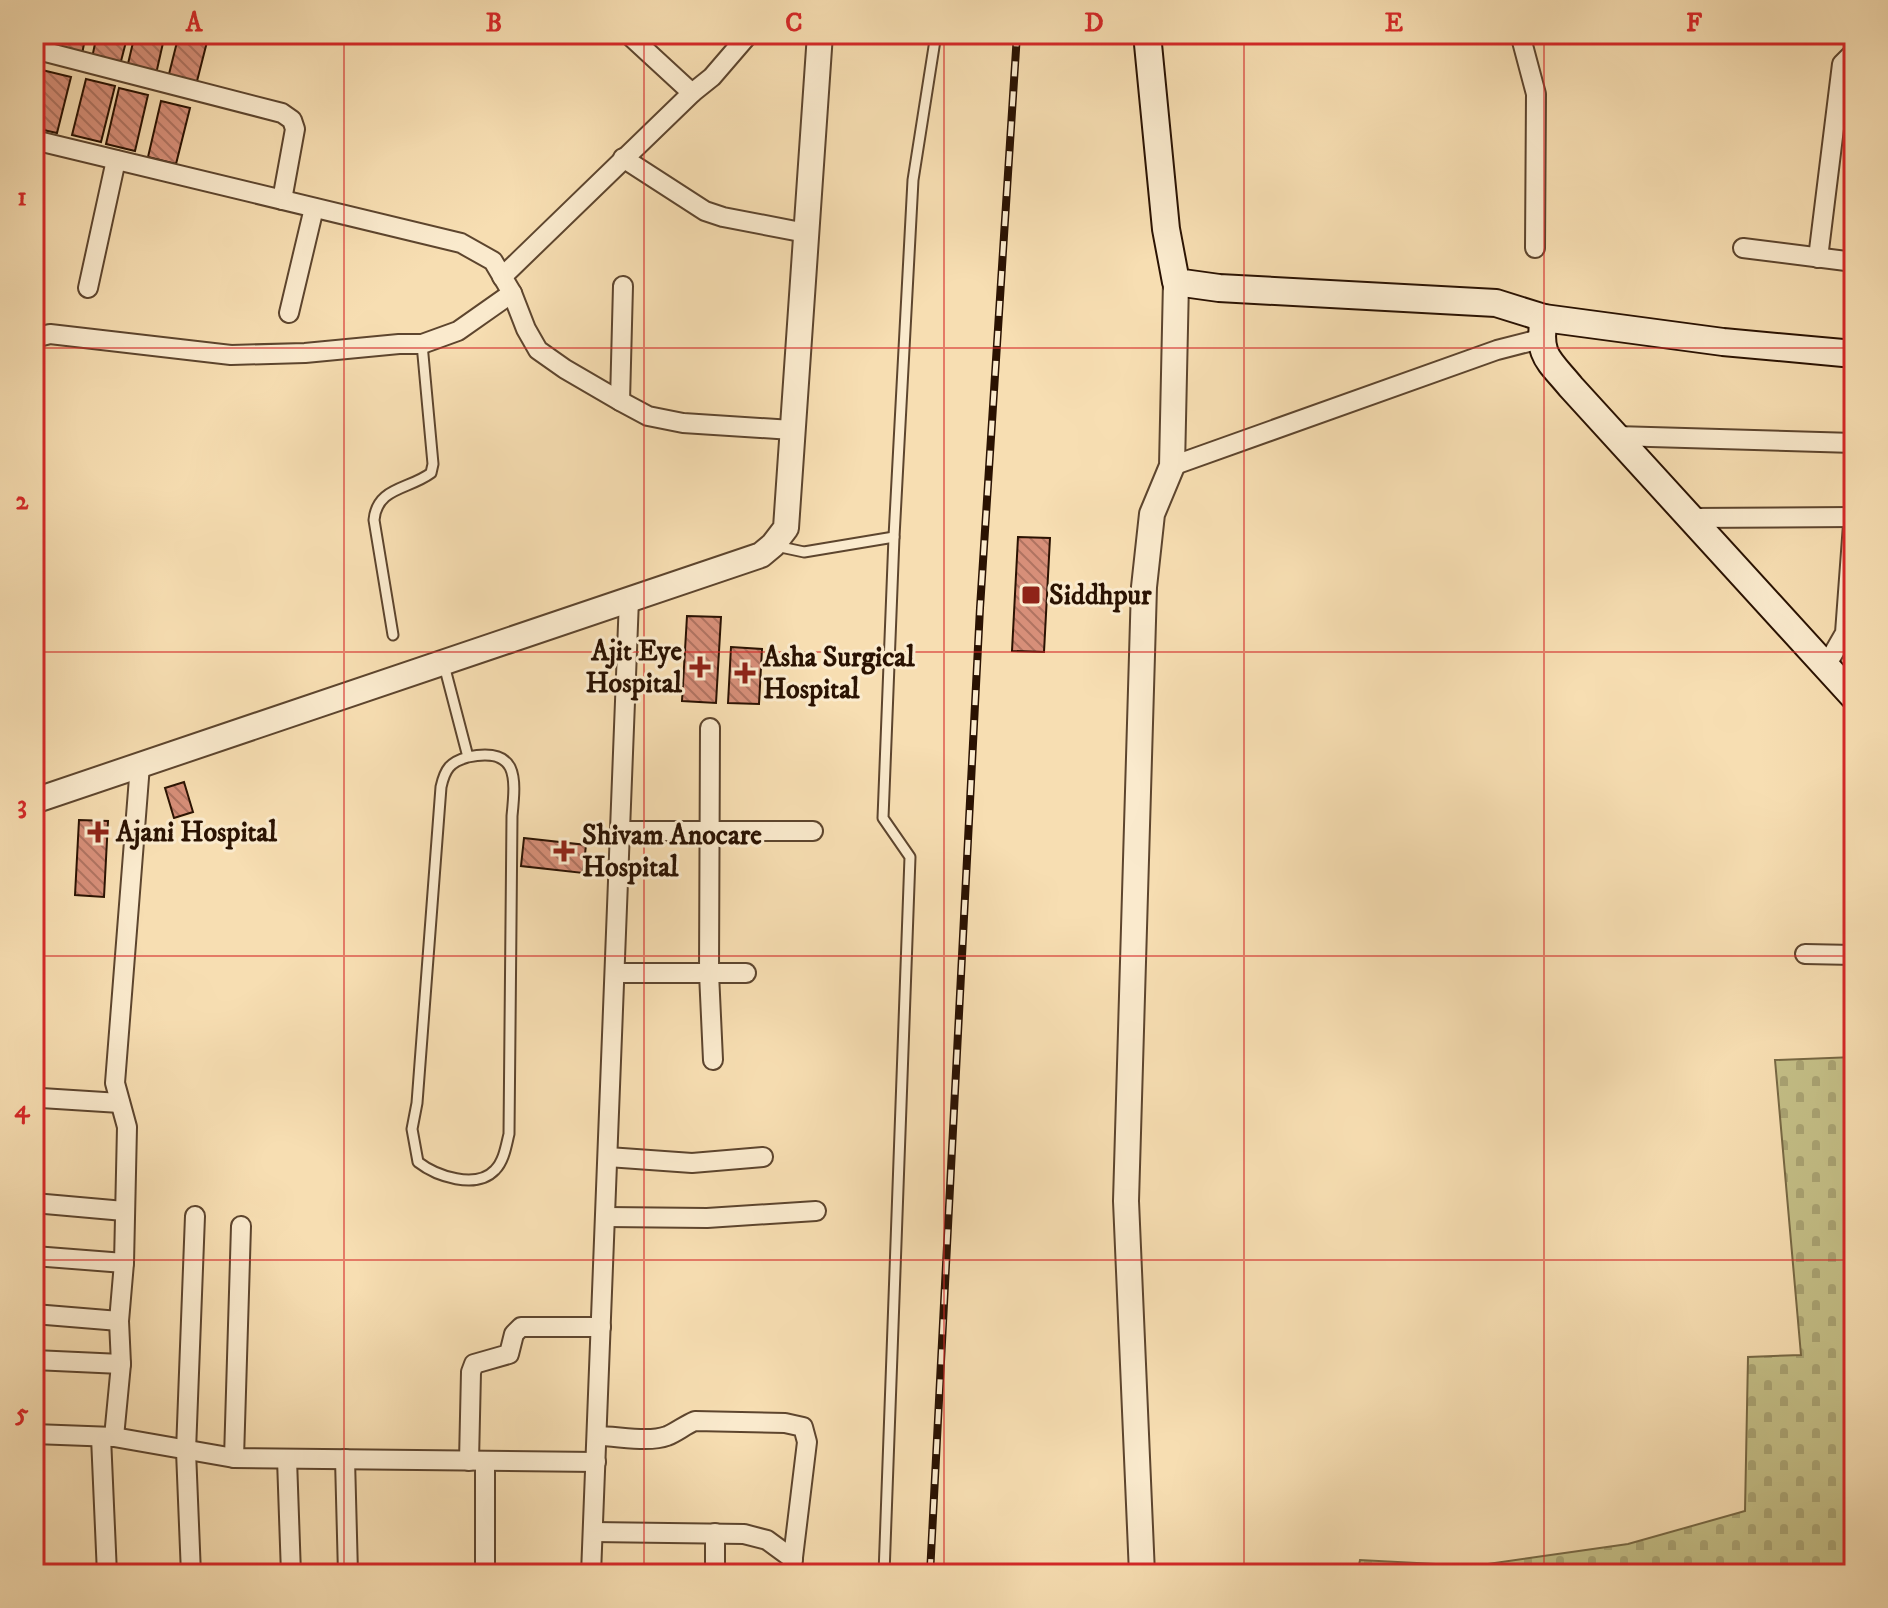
<svg xmlns="http://www.w3.org/2000/svg" width="1888" height="1608" font-family="'IM FELL DW Pica',serif">
<style>
.cemetery{fill:url(#cemetery-stones);stroke:#776844;stroke-width:2}
.building{fill:url(#building-back-hatch);stroke:#2a1202;stroke-width:2}
.lines{fill:none;stroke-linecap:round;stroke-linejoin:round}
.service-casing{stroke:#5d452e;stroke-width:13}
.minor-casing{stroke:#5d452e;stroke-width:22}
.tertiary-casing{stroke:#5d452e;stroke-width:28}
.secondary-casing{stroke:#2a1202;stroke-width:30}
.service{stroke:#faeacd;stroke-width:9}
.minor{stroke:#faeacd;stroke-width:18}
.tertiary{stroke:#faeacd;stroke-width:24}
.secondary{stroke:#faeacd;stroke-width:26}
.rail-casing{stroke:#2a1202;stroke-width:8}
.rail{stroke:#faeacd;stroke-width:5;stroke-dasharray:15;stroke-linecap:butt}
.grid{fill:none;stroke:#d62828;stroke-width:2;stroke-opacity:0.55}
.poi-dot{fill:#8f2418;stroke:#faeacd;stroke-width:3}
.labels{text-anchor:middle;dominant-baseline:central;stroke-width:6;stroke-linejoin:round;paint-order:stroke}
.poi-label{font-size:28px;font-weight:bold;fill:#2a1202;stroke:#faeacd;text-anchor:start}
.neatline{fill:none;stroke:#d62828;stroke-width:3}
.grid-label{font-size:26px;text-anchor:middle;font-weight:bold;fill:#d62828}
</style>
<defs>
<pattern id="cemetery-stones" width="16" height="16" patternUnits="userSpaceOnUse" patternTransform="scale(2)"><rect width="16" height="16" fill="#c4bf87"/><path d="M2 7V4a2 2 0 0 1 4 0v3zM10 15v-3a2 2 0 0 1 4 0v3z" fill="#a9a373"/></pattern>
<pattern id="building-back-hatch" width="6" height="6" patternUnits="userSpaceOnUse" patternTransform="scale(2)"><rect width="6" height="6" fill="#d78f79"/><path d="M-1 5l2 2M0 0l6 6M5-1l2 2" fill="none" stroke="#af7361"/></pattern>
</defs>
<rect width="100%" height="100%" fill="#f7deb2"/>
<filter id="stains"><feTurbulence type="fractalNoise" baseFrequency=".0025" numOctaves="4"/><feColorMatrix values="0 0 0 0 .2 0 0 0 0 .09 0 0 0 0 .02 0 0 0 .5 -.17"/></filter>
<radialGradient id="worn" r=".72"><stop offset=".6" stop-color="#630" stop-opacity="0"/><stop offset="1" stop-color="#630" stop-opacity=".3"/></radialGradient>
<!-- cemetery -->
<polygon class="cemetery" points="1854,1057 1854,1574 1357,1574 1360,1560 1474,1566 1628,1544 1745,1511 1748,1357 1801,1355 1775,1060"/>
<!-- building -->
<g class="building">
<polygon points="56,34 86,34 82,54 53,47"/>
<polygon points="97,34 128,34 120,65 92,58"/>
<polygon points="135,34 165,34 156,74 127,68"/>
<polygon points="179,34 209,34 196,85 168,78"/>
<polygon points="42,70 71,77 57,133 34,128 34,104"/>
<polygon points="86,79 115,86 101,142 72,135"/>
<polygon points="119,88 148,95 135,151 106,144"/>
<polygon points="161,101 190,108 176,164 148,157"/>
<polygon points="1018,537 1050,538 1044,652 1012,651"/>
<polygon points="687,616 721,617 716,703 682,701"/>
<polygon points="731,647 762,649 759,704 728,703"/>
<polygon points="184,782 193,812 174,818 165,788"/>
<polygon points="79,820 108,821 104,897 75,895"/>
<polygon points="524,838 586,845 583,873 521,866"/>
</g>
<g class="lines">
<defs>
<g id="service">
<polyline points="776,546 804,552 894,537"/>
<path d="M393,635L374,520C377,487 408,490 431,473L433,464L422,344"/>
<path d="M444,665L468,757C450,762 445,769 441,787L417,1103L412,1129L418,1162C436,1176 476,1190 495,1170C504,1161 506,1146 509,1134L512,816C516,776 518,747 468,757"/>
<polyline points="884,1574 910,857 883,818 894,537 913,180 936,34"/>
</g>
<g id="minor">
<polyline points="628,34 692,93 712,77 749,34"/>
<polyline points="1520,34 1536,94 1535,248"/>
<polyline points="34,49 282,113 292,120 295,129 282,200"/>
<polyline points="34,140 461,243 493,261 512,293 526,329 538,350 565,369 620,401 648,416 683,423 792,430"/>
<polyline points="623,158 705,211 723,217 806,233"/>
<polyline points="1743,248 1854,262"/>
<polyline points="1818,258 1842,64 1854,52"/>
<polyline points="502,277 692,93"/>
<polyline points="88,288 116,160"/>
<polyline points="289,313 314,208"/>
<polyline points="34,338 50,334 231,355 305,353 399,344 422,344 458,331 512,293"/>
<polyline points="620,401 623,286"/>
<polyline points="1616,436 1854,443"/>
<polyline points="1172,466 1497,350 1540,339"/>
<polyline points="1690,518 1854,517"/>
<polyline points="1826,666 1845,633 1854,511"/>
<polyline points="710,728 709,973 713,1060"/>
<polyline points="621,831 813,831"/>
<polyline points="1805,954 1854,955"/>
<polyline points="615,973 746,973"/>
<polyline points="41,1098 120,1103"/>
<polyline points="608,1157 692,1163 763,1157"/>
<polyline points="34,1203 124,1211"/>
<polyline points="606,1217 707,1218 816,1211"/>
<polyline points="34,1256 124,1263"/>
<polyline points="34,1314 119,1321"/>
<polyline points="34,1360 121,1364"/>
<polyline points="34,1434 114,1437 234,1458 596,1462"/>
<path d="M597,1436C618,1436 648,1443 667,1436C677,1432 685,1425 695,1421L785,1423L803,1427L807,1442L791,1574"/>
<polyline points="101,1437 107,1574"/>
<polyline points="114,1437 121,1364 119,1321 124,1263 127,1127 115,1083 140,765"/>
<polyline points="234,1458 241,1226"/>
<polyline points="287,1459 291,1574"/>
<polyline points="345,1459 348,1574"/>
<polyline points="469,1461 471,1372 474,1364 509,1354 514,1334 521,1327 601,1327"/>
<polyline points="593,1532 744,1534 767,1540 793,1559"/>
<polyline points="715,1533 715,1574"/>
<polyline points="191,1574 186,1451 195,1216"/>
<polyline points="485,1574 485,1461"/>
<polyline points="591,1574 629,599"/>
</g>
<g id="tertiary">
<polyline points="34,801 761,555 773,545 786,528 820,34"/>
<polyline points="1142,1574 1126,1201 1144,587 1152,514 1172,466 1176,282"/>
</g>
<g id="secondary">
<polyline points="1147,34 1166,229 1176,282 1219,288 1496,303 1544,318 1723,342 1854,354"/>
<path d="M1544,318C1537,356 1549,360 1571,387L1854,697"/>
</g>
</defs>
<!-- service casing -->
<use href="#service" class="service-casing"/>
<!-- minor casing -->
<use href="#minor" class="minor-casing"/>
<!-- tertiary casing -->
<use href="#tertiary" class="tertiary-casing"/>
<!-- secondary casing -->
<use href="#secondary" class="secondary-casing"/>
<!-- service -->
<use href="#service" class="service"/>
<!-- minor -->
<use href="#minor" class="minor"/>
<!-- tertiary -->
<use href="#tertiary" class="tertiary"/>
<!-- secondary -->
<use href="#secondary" class="secondary"/>
<defs>
<polyline id="rail" points="930,1574 980,608 1017,34"/>
</defs>
<!-- rail casing -->
<use href="#rail" class="rail-casing"/>
<!-- rail -->
<use href="#rail" class="rail"/>
</g>
<!-- grid -->
<path class="grid" d="M344,34V1574M644,34V1574M944,34V1574M1244,34V1574M1544,34V1574M34,348H1854M34,652H1854M34,956H1854M34,1260H1854"/>
<!-- markers -->
<g class="poi-dot">
<rect x="1021" y="585" width="20" height="20" rx="4"/>
<path d="M696 655h8v8h8v8h-8v8h-8v-8h-8v-8h8z"/>
<path d="M741 661h8v8h8v8h-8v8h-8v-8h-8v-8h8z"/>
<path d="M94 820h8v8h8v8h-8v8h-8v-8h-8v-8h8z"/>
<path d="M560 839h8v8h8v8h-8v8h-8v-8h-8v-8h8z"/>
</g>
<g class="labels">
<!-- poi labels -->
<g class="poi-label">
<text x="1049" y="595">Siddhpur</text>
<text x="682" y="651" text-anchor="end">Ajit Eye<tspan x="682" dy="32">Hospital</tspan></text>
<text x="763" y="657">Asha Surgical<tspan x="763" dy="32">Hospital</tspan></text>
<text x="116" y="832">Ajani Hospital</text>
<text x="582" y="835">Shivam Anocare<tspan x="582" dy="32">Hospital</tspan></text>
</g>
</g>
<!-- margin -->
<rect width="1888" height="1608" fill="none" stroke="#f7deb2" stroke-width="88"/>
<rect x="44" y="44" width="1800" height="1520" class="neatline"/>
<g class="grid-label">
<text x="194" y="31">A</text>
<text x="494" y="31">B</text>
<text x="794" y="31">C</text>
<text x="1094" y="31">D</text>
<text x="1394" y="31">E</text>
<text x="1694" y="31">F</text>
<text x="22" y="205">1</text>
<text x="22" y="509">2</text>
<text x="22" y="813">3</text>
<text x="22" y="1117">4</text>
<text x="22" y="1421">5</text>
</g>
<rect width="100%" height="100%" filter="url(#stains)"/>
<rect width="100%" height="100%" fill="url(#worn)"/>
</svg>
